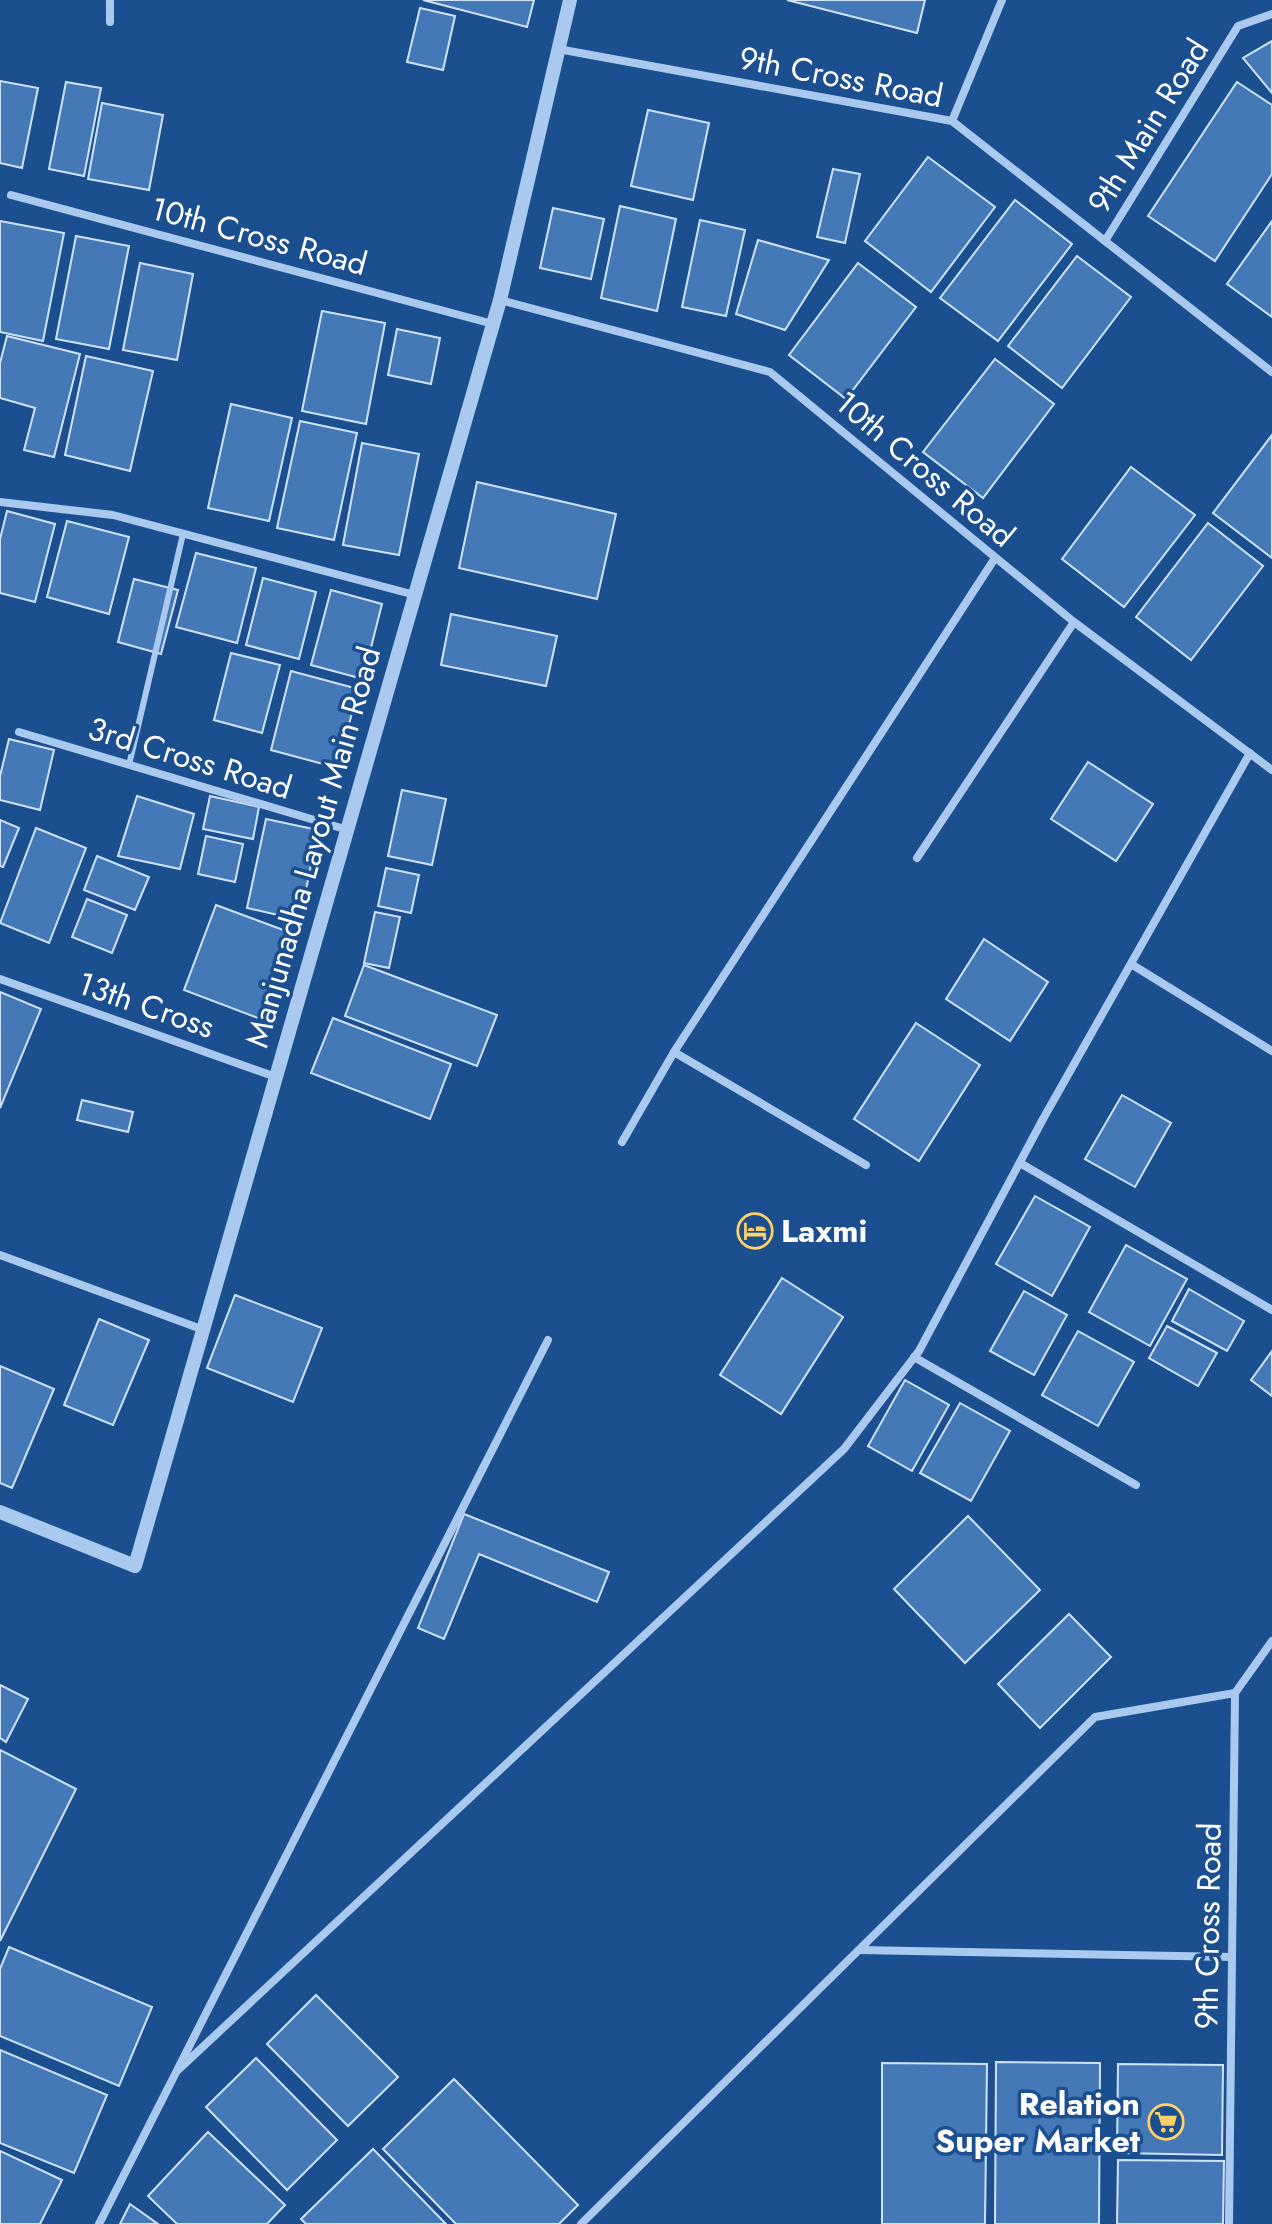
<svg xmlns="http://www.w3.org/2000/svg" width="1272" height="2224" font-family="Jost,sans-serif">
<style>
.building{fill:#4478b7;stroke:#cfe3fa;stroke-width:2}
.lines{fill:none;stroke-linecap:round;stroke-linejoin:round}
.service{stroke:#a9c9ee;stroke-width:6}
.minor{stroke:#a9c9ee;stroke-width:8}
.tertiary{stroke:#a9c9ee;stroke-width:14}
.labels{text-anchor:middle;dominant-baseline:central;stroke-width:7;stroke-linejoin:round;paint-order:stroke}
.street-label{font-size:32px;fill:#fff;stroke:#1b4f8f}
.poi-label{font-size:32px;font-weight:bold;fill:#fff;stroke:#1b4f8f;text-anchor:start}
</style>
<rect width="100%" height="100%" fill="#1b4f8f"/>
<!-- building -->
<g class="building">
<polygon points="423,0 534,0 527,27"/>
<polygon points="787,0 925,0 917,33"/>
<polygon points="420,8 455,16 443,70 407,62"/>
<polygon points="1272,41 1272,93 1243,58"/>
<polygon points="0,81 38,88 22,168 0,163"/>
<polygon points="66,82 101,88 84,176 49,169"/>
<polygon points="1237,82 1272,105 1272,174 1215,261 1148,216"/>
<polygon points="102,103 163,115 149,190 88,179"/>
<polygon points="648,110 709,123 693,200 631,186"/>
<polygon points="928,157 995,207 931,292 865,241"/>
<polygon points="833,169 860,174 845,243 817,237"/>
<polygon points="1015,200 1072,244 998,341 940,298"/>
<polygon points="620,206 676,219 657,311 601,298"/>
<polygon points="553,208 604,219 591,279 540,268"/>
<polygon points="700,220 745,230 726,316 682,307"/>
<polygon points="0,221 64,233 43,341 0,332"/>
<polygon points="1272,221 1272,317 1227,284"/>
<polygon points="76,236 129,246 109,349 56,339"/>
<polygon points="758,240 829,260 785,330 736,314"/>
<polygon points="1077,256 1131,297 1062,388 1008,346"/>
<polygon points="140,263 193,274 177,360 123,350"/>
<polygon points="858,263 916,307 846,399 789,355"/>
<polygon points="322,311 385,323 366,424 302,411"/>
<polygon points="397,329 440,338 431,384 388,375"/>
<polygon points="7,336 80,354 54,457 24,450 35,408 0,398 0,363"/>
<polygon points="86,356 153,371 130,471 65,455"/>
<polygon points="995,359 1054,404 983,498 923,452"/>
<polygon points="231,404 292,418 269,521 208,508"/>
<polygon points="300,421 357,433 334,540 277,528"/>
<polygon points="1272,435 1272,558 1213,513"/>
<polygon points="362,443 419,454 399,555 343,545"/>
<polygon points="1131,467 1195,515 1124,607 1062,559"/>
<polygon points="477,482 616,514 597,599 459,568"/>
<polygon points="7,511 55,524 35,602 0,593 0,539"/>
<polygon points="67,521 129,537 109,614 47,597"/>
<polygon points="1208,523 1263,566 1191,660 1136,617"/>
<polygon points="196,553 256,568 237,643 176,627"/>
<polygon points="263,578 316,592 299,659 246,645"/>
<polygon points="134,579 178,590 161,654 118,642"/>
<polygon points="331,590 382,604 363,679 311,665"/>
<polygon points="451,614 557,636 546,686 441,665"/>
<polygon points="231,653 280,665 262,733 214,720"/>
<polygon points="291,671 358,689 338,768 271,750"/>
<polygon points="9,739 54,750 40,810 0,800 0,776"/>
<polygon points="1088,762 1153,804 1116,861 1051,819"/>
<polygon points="402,790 446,799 432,865 388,856"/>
<polygon points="137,796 194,814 180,869 118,856"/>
<polygon points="210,796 259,807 253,839 203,829"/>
<polygon points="266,819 318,830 300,920 247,908"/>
<polygon points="0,820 19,828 3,867 0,866"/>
<polygon points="36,828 86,848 49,943 0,923"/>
<polygon points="206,836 243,844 235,882 198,874"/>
<polygon points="97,856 149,877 135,910 84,890"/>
<polygon points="386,868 419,875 411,913 378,906"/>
<polygon points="87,899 127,915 112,953 72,937"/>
<polygon points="216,905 297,935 266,1021 184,990"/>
<polygon points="375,912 400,917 389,968 364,963"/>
<polygon points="984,939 1048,982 1010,1041 946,999"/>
<polygon points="364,965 497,1015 477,1066 345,1016"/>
<polygon points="0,992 41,1009 0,1108"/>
<polygon points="333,1018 451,1064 430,1119 311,1073"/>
<polygon points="916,1023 980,1065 919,1161 854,1119"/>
<polygon points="1122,1095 1171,1123 1135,1187 1085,1159"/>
<polygon points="82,1100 133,1112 128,1132 77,1120"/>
<polygon points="1035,1196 1090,1227 1052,1296 996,1264"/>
<polygon points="1126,1245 1187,1279 1150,1346 1089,1312"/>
<polygon points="782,1278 843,1317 781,1414 720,1375"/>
<polygon points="1189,1289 1244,1321 1227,1351 1172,1321"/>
<polygon points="1024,1291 1067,1315 1034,1375 990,1351"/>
<polygon points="235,1295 322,1328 293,1402 207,1368"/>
<polygon points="99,1319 149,1340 113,1425 64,1405"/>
<polygon points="1167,1326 1217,1353 1198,1386 1149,1358"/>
<polygon points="1078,1331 1134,1362 1098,1426 1042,1395"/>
<polygon points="1272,1351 1272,1396 1251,1380"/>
<polygon points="0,1366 54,1389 12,1488 0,1483"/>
<polygon points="905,1380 949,1405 912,1471 868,1446"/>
<polygon points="960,1403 1010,1431 971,1501 920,1473"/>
<polygon points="464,1514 609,1572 597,1602 479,1554 444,1639 418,1628"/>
<polygon points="968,1516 1040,1590 965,1663 894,1589"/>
<polygon points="1069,1614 1111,1657 1040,1728 998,1684"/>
<polygon points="0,1685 28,1699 6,1742 0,1738"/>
<polygon points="0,1750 76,1789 0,1941"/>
<polygon points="9,1947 152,2007 119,2086 0,2036 0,1969"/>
<polygon points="316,1995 398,2077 348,2126 267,2044"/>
<polygon points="0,2050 107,2095 74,2173 0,2143"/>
<polygon points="256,2058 337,2140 287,2190 206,2107"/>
<polygon points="996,2062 1100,2063 1099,2224 995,2224"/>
<polygon points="882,2063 987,2064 985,2224 882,2224"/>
<polygon points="1118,2064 1223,2065 1222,2155 1117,2153"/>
<polygon points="454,2079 578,2205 559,2224 456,2224 383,2149"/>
<polygon points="208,2132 285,2205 267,2224 177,2224 148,2196"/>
<polygon points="373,2149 446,2224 306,2224 301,2219"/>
<polygon points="0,2151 62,2180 40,2224 0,2224"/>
<polygon points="1118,2160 1224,2161 1223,2224 1117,2224"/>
<polygon points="130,2204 158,2224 120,2224"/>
</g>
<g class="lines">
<!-- service -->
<polyline class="service" points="129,765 183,534"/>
<!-- minor -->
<g class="minor">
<polyline points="110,0 110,22"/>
<polyline points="558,49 952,121 1272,372"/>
<polyline points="952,121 1002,0"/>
<polyline points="11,195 493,324"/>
<polyline points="1105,241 1238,26 1272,14"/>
<polyline points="500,300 770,372 1074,622 1272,770"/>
<polyline points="0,502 113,515 415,595"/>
<polyline points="19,732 348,830"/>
<polyline points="917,858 1074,622"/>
<polyline points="1131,964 1272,1051"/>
<polyline points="0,979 276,1077"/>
<polyline points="674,1052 866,1165"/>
<polyline points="622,1142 674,1052 995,558"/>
<polyline points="1020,1163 1272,1310"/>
<polyline points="0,1255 204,1330"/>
<polyline points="914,1357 1136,1485"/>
<polyline points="859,1950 1232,1957"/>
<polyline points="178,2070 844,1449 919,1351 1043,1119 1250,753"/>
<polyline points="99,2224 548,1340"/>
<polyline points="581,2224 1095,1717 1235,1693"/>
<polyline points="1229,2224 1235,1693 1272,1641"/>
</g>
<!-- tertiary -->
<polyline class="tertiary" points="0,1512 135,1566 500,300 570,0"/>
</g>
<!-- icons -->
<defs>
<symbol id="hotel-ring" viewBox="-11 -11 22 22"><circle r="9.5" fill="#1b4f8f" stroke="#ffd166" stroke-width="1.5"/><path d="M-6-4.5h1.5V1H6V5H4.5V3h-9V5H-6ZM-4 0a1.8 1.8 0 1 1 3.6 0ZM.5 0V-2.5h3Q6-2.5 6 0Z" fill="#ffd166"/></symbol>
<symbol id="supermarket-ring" viewBox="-11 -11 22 22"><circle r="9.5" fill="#1b4f8f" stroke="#ffd166" stroke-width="1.5"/><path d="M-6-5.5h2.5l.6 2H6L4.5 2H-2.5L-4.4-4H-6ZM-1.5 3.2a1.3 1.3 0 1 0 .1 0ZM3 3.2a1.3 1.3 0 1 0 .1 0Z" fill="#ffd166"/></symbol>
</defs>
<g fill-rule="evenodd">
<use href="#hotel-ring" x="735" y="1211" width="40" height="40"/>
<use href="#supermarket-ring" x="1146" y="2102" width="40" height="40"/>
</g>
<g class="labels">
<!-- street labels -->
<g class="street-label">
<text transform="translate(841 77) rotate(11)">9th Cross Road</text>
<text transform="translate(1148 126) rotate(-58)">9th Main Road</text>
<text transform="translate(259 236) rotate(15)">10th Cross Road</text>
<text transform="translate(925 469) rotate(40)">10th Cross Road</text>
<text transform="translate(190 758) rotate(17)">3rd Cross Road</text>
<text transform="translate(313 847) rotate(-74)">Manjunadha Layout Main Road</text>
<text transform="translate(146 1005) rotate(19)">13th Cross</text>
<text transform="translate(1208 1926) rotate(-89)">9th Cross Road</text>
</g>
<!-- poi labels -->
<g class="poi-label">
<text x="781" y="1231">Laxmi</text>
<text x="1140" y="2104" text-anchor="end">Relation<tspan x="1140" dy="37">Super Market</tspan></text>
</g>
</g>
</svg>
